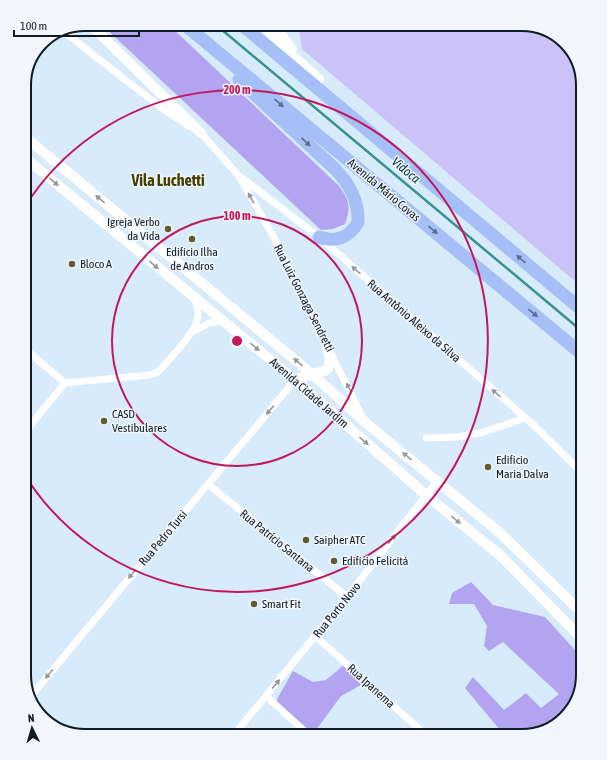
<svg xmlns="http://www.w3.org/2000/svg" width="607" height="760" font-family="'Asap Condensed',sans-serif">
<style>
.green{fill:#cbc3f7}
.forest{fill:#b2a4f1}
.lines{fill:none;stroke-linecap:round;stroke-linejoin:round}
.stream{stroke:#38928d;stroke-width:2.5}
.street{stroke:#fff;stroke-width:7}
.secondary{stroke:#fff;stroke-width:10}
.highway{stroke:#a6bff7;stroke-width:13}
.oneway{fill:#5a6e8e}
.oneway2{fill:#93999d}
.ring{fill:none;stroke:#c2185b;stroke-width:2}
.poi-dot{fill:#5f5e2b;stroke:#f0f6fb;stroke-width:1.5}
.labels{text-anchor:middle;dominant-baseline:central;stroke-width:3;stroke-linejoin:round;paint-order:stroke}
.street-label{font-size:12px;fill:#0f1c25;stroke:#f0f6fb}
.poi-label{font-size:12px;fill:#0f1c25;stroke:#f0f6fb;text-anchor:start}
.water-label{font-size:13px;font-style:italic;fill:#003a35;stroke:#f0f6fb}
.district-label{font-size:16px;font-weight:bold;fill:#434100;stroke:#f0f6fb}
.rim{fill:none;stroke:#0f1c25;stroke-width:2}
.centre{fill:#c2185b;stroke:#f0f6fb;stroke-width:2}
.ring-label{font-size:12px;text-anchor:middle;font-weight:bold;fill:#c2185b;stroke:#f0f6fb;stroke-width:3;stroke-linejoin:round;paint-order:stroke}
</style>
<rect width="100%" height="100%" fill="#d7ebfa"/>
<!-- green -->
<polygon class="green" points="298,24 525,24 552,32 573,51 583,85 583,288 302,49"/>
<!-- forest -->
<g class="forest">
<path d="M101,24H168L339,186C349,200 351,207 345,224L333,229L321,230Z"/>
<path d="M471,582L493,605L545,617L583,659C583,677 581,704 564,716C555,723 538,729 528,734L522,736H505L465,688L473,677L504,710L526,693L541,708L559,694L503,642L489,651L484,646L487,626L474,604H449L452,593Z"/>
<polygon points="344,665 361,685 341,696 313,734 276,701 293,671 313,682 326,680"/>
</g>
<g class="lines">
<!-- stream -->
<polyline class="stream" points="215,24 583,332"/>
<!-- street -->
<g class="street">
<polyline points="64,32 159,106 189,126"/>
<polyline points="198,132 202,134 238,175 319,237 538,429 583,474"/>
<polyline points="240,178 272,234 363,418"/>
<polyline points="191,333 209,323 223,321"/>
<polyline points="24,348 65,383"/>
<path d="M24,433L65,383L150,375L158,372C169,359 195,334 198,317C199,311 197,305 195,299"/>
<polyline points="426,438 457,437 481,433 525,418"/>
<polyline points="208,484 347,597"/>
<polyline points="315,636 427,736"/>
<polyline points="31,696 295,380"/>
<polyline points="266,696 310,736"/>
<polyline points="233,736 347,597 437,481"/>
</g>
<!-- secondary -->
<g class="secondary">
<polyline points="92,24 95,29 106,40 202,134"/>
<polyline points="256,24 319,79"/>
<polyline points="275,24 283,37 292,49"/>
<polyline points="24,136 312,374 366,423 499,532 583,614"/>
<polyline points="24,157 295,380 426,495 501,556 583,640"/>
<polyline points="295,380 312,374 325,371 328,368 330,360 326,343"/>
</g>
<!-- highway -->
<g class="highway">
<polyline points="184,24 583,355"/>
<polyline points="241,24 583,311"/>
<path d="M239,80L334,168C349,183 359,200 358,222C350,237 336,243 319,237"/>
</g>
</g>
<!-- one-way arrows -->
<defs><path id="oneway-solid" d="M-6-.8H1V-3.2L6.5 0L1 3.2V.8H-6Z"/></defs>
<g class="oneway">
<use href="#oneway-solid" transform="translate(279 103) rotate(40)"/>
<use href="#oneway-solid" transform="translate(306 142) rotate(43)"/>
<use href="#oneway-solid" transform="translate(433 230) rotate(40)"/>
<use href="#oneway-solid" transform="translate(521 259) rotate(-140)"/>
<use href="#oneway-solid" transform="translate(533 313) rotate(40)"/>
</g>
<g class="oneway2">
<use href="#oneway-solid" transform="translate(54 182) rotate(40)"/>
<use href="#oneway-solid" transform="translate(251 198) rotate(-119)"/>
<use href="#oneway-solid" transform="translate(100 199) rotate(-140)"/>
<use href="#oneway-solid" transform="translate(154 265) rotate(40)"/>
<use href="#oneway-solid" transform="translate(356 270) rotate(-139)"/>
<use href="#oneway-solid" transform="translate(255 347) rotate(40)"/>
<use href="#oneway-solid" transform="translate(298 362) rotate(-140)"/>
<use href="#oneway-solid" transform="translate(349 388) rotate(-116)"/>
<use href="#oneway-solid" transform="translate(496 393) rotate(-139)"/>
<use href="#oneway-solid" transform="translate(270 410) rotate(130)"/>
<use href="#oneway-solid" transform="translate(364 441) rotate(41)"/>
<use href="#oneway-solid" transform="translate(407 456) rotate(-141)"/>
<use href="#oneway-solid" transform="translate(456 520) rotate(39)"/>
<use href="#oneway-solid" transform="translate(392 539) rotate(-52)"/>
<use href="#oneway-solid" transform="translate(132 574) rotate(130)"/>
<use href="#oneway-solid" transform="translate(49 674) rotate(130)"/>
<use href="#oneway-solid" transform="translate(276 684) rotate(-50)"/>
</g>
<!-- distance rings -->
<g class="ring">
<circle cx="237" cy="341" r="125"/>
<path d="M24 208A251 251 0 1 1 24 474"/>
</g>
<!-- markers -->
<g class="poi-dot">
<circle cx="168" cy="229" r="4"/>
<circle cx="192" cy="239" r="4"/>
<circle cx="72" cy="264" r="4"/>
<circle cx="104" cy="421" r="4"/>
<circle cx="488" cy="467" r="4"/>
<circle cx="306" cy="540" r="4"/>
<circle cx="334" cy="561" r="4"/>
<circle cx="254" cy="604" r="4"/>
</g>
<g class="labels">
<!-- street labels -->
<g class="street-label">
<text transform="translate(384 190) rotate(40)">Avenida Mário Covas</text>
<text transform="translate(304 298) rotate(63)">Rua Luiz Gonzaga Sendretti</text>
<text transform="translate(414 321) rotate(41)">Rua Antônio Aleixo da Silva</text>
<text transform="translate(309 393) rotate(41)">Avenida Cidade Jardim</text>
<text transform="translate(163 538) rotate(-50)">Rua Pedro Tursi</text>
<text transform="translate(277 541) rotate(39)">Rua Patrício Santana</text>
<text transform="translate(337 610) rotate(-51)">Rua Porto Novo</text>
<text transform="translate(371 686) rotate(42)">Rua Ipanema</text>
</g>
<!-- poi labels -->
<g class="poi-label">
<text x="160" y="222" text-anchor="end">Igreja Verbo<tspan x="160" dy="14">da Vida</tspan></text>
<text x="192" y="252" text-anchor="middle">Edifício Ilha<tspan x="192" dy="14">de Andros</tspan></text>
<text x="80" y="264">Bloco A</text>
<text x="112" y="414">CASD<tspan x="112" dy="14">Vestibulares</tspan></text>
<text x="496" y="460">Edifício<tspan x="496" dy="14">Maria Dalva</tspan></text>
<text x="314" y="540">Saipher ATC</text>
<text x="342" y="561">Edifício Felicitá</text>
<text x="262" y="604">Smart Fit</text>
</g>
<!-- water labels -->
<g class="water-label">
<text transform="translate(406 170) rotate(40)">Vidoca</text>
</g>
<!-- district labels -->
<g class="district-label">
<text x="168" y="180">Vila Luchetti</text>
</g>
</g>
<!-- crop -->
<path d="M0 0H607V760H0ZM85 31H522A54 54 0 0 1 576 85V675A54 54 0 0 1 522 729H85A54 54 0 0 1 31 675V85A54 54 0 0 1 85 31Z" fill="#f0f6fb" fill-rule="evenodd"/>
<path class="rim" d="M85 31H522A54 54 0 0 1 576 85V675A54 54 0 0 1 522 729H85A54 54 0 0 1 31 675V85A54 54 0 0 1 85 31Z"/>
<circle cx="237" cy="341" r="6" class="centre"/>
<g class="ring-label">
<text x="237" y="94">200 m</text>
<text x="237" y="220">100 m</text>
</g>
<!-- north arrow -->
<g transform="translate(32 728) rotate(355)" stroke="#f0f6fb" stroke-width="3" paint-order="stroke">
<path d="M0-3L7 15L0 10L-7 15Z" fill="#0f1c25"/>
<text y="-6" font-size="11" font-weight="bold" text-anchor="middle" fill="#0f1c25">N</text>
</g>
<!-- scale -->
<path d="M14 30v6h125v-6" fill="none" stroke="#0f1c25" stroke-width="2"/>
<text x="20" y="30" font-size="12" fill="#0f1c25" stroke="#f0f6fb" stroke-width="3" paint-order="stroke">100 m</text>
</svg>
